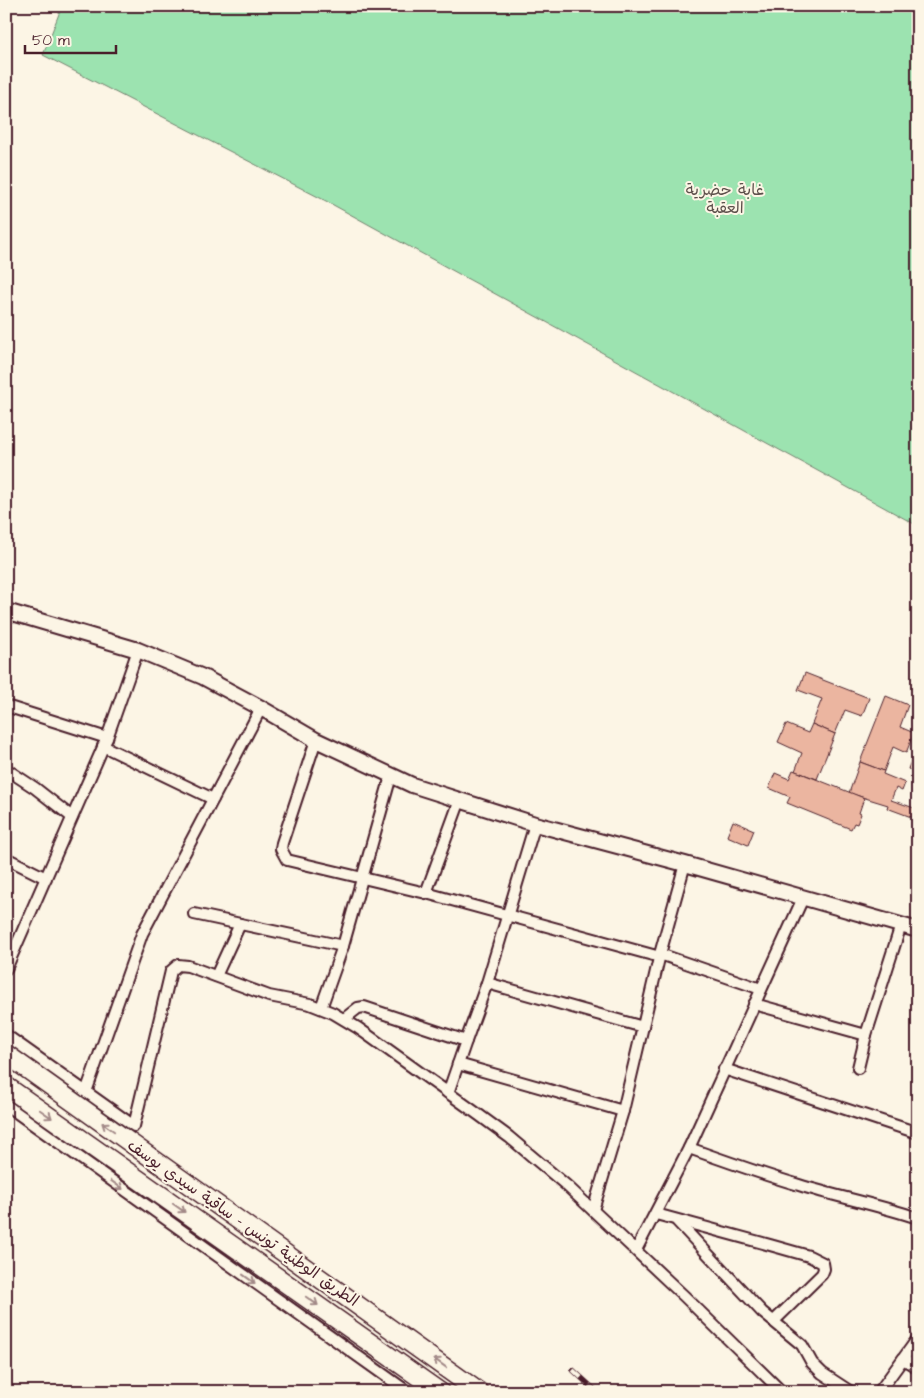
<svg xmlns="http://www.w3.org/2000/svg" width="924" height="1398" font-family="'Architects Daughter','Playpen Sans Arabic',sans-serif">
<style>
.green{fill:#9ce3b0;stroke:#73816e}
.building{fill:#ebb5a0;stroke:#4a1f2b}
.lines{fill:none;stroke-linecap:round;stroke-linejoin:round}
.street-casing{stroke:#4a1f2b;stroke-width:14}
.secondary-casing{stroke:#4a1f2b;stroke-width:18}
.highway-casing{stroke:#4a1f2b;stroke-width:21}
.street{stroke:#fcf5e5;stroke-width:10}
.secondary{stroke:#fcf5e5;stroke-width:14}
.highway{stroke:#fcf5e5;stroke-width:18}
.rail-casing{stroke:#4a1f2b;stroke-width:5.5}
.rail{stroke:#fcf5e5;stroke-width:4;stroke-dasharray:11;stroke-linecap:butt}
.oneway{stroke:#a38a88}
.labels{text-anchor:middle;dominant-baseline:central;stroke-width:4;stroke-linejoin:round;paint-order:stroke}
.park-label{font-size:16px;fill:#5e504c;stroke:#fcf5e5}
.street-label{font-size:16px;fill:#4a1f2b;stroke:#fcf5e5}
</style>
<rect width="100%" height="100%" fill="#fcf5e5"/>
<filter id="ink" filterUnits="userSpaceOnUse"><feTurbulence type="fractalNoise" baseFrequency=".02" numOctaves="2"/><feDisplacementMap in="SourceGraphic" scale="10" xChannelSelector="R" yChannelSelector="G"/><feConvolveMatrix kernelMatrix="1 2 1 2 8 2 1 2 1" color-interpolation-filters="sRGB"/></filter>
<g filter="url(#ink)">
<!-- green -->
<polygon class="green" points="62,6 918,6 918,526 326,201 43,55"/>
<!-- building -->
<g class="building">
<polygon points="805,673 869,698 862,716 845,710 835,734 812,724 822,699 798,690"/>
<polygon points="886,696 908,705 900,727 914,733 906,753 893,747 884,771 860,762"/>
<polygon points="786,724 808,733 812,724 835,734 817,779 795,771 802,753 778,742"/>
<polygon points="918,742 918,772 908,769"/>
<polygon points="860,762 884,771 883,774 905,783 902,791 896,788 891,800 917,809 914,818 887,808 888,805 849,793"/>
<polygon points="793,770 864,798 859,813 861,814 857,824 854,823 851,829 787,803 790,797 769,788 775,773 789,779"/>
<polygon points="733,821 754,830 748,845 727,836"/>
</g>
<g class="lines">
<defs>
<g id="street">
<polyline points="6,706 107,738"/>
<polyline points="316,740 282,843 281,849 287,860 426,893 660,957"/>
<polyline points="103,746 213,799"/>
<polyline points="6,769 35,788 72,817"/>
<polyline points="6,858 46,878"/>
<polyline points="426,893 460,800"/>
<polyline points="194,914 343,946"/>
<polyline points="660,954 761,989"/>
<polyline points="6,969 107,738 138,650"/>
<polyline points="216,976 240,924"/>
<polyline points="487,983 643,1027"/>
<polyline points="754,1004 866,1035"/>
<polyline points="321,1008 343,946 391,776"/>
<polyline points="344,1019 358,1008 364,1007 466,1041 448,1093"/>
<polyline points="6,1035 134,1126 171,971 178,965 188,966 269,996 310,1004 333,1013 358,1028 479,1115 509,1137 566,1185 684,1296 782,1392"/>
<polyline points="466,1041 487,983 535,824"/>
<polyline points="458,1064 623,1111"/>
<polyline points="858,1068 866,1035 901,925"/>
<polyline points="724,1069 918,1133"/>
<polyline points="86,1092 142,934 261,708"/>
<polyline points="6,1105 408,1392"/>
<path d="M689,1148C725,1161 762,1174 799,1185C838,1197 879,1205 918,1218"/>
<polyline points="593,1210 623,1111 660,954 685,864"/>
<polyline points="656,1214 770,1245 809,1256 823,1263 824,1269 822,1274 774,1321"/>
<polyline points="677,1221 762,1312 802,1345 812,1363 822,1373 851,1392"/>
<polyline points="636,1250 689,1148 803,898"/>
<polyline points="903,1359 918,1368"/>
<polyline points="879,1392 918,1338"/>
</g>
<polyline id="secondary" points="6,611 138,650 203,677 261,708 316,740 412,785 535,824 685,864 918,930"/>
<g id="highway">
<polyline points="6,1054 479,1392"/>
<polyline points="6,1086 440,1392"/>
</g>
</defs>
<!-- street casing -->
<use href="#street" class="street-casing"/>
<!-- secondary casing -->
<use href="#secondary" class="secondary-casing"/>
<!-- highway casing -->
<use href="#highway" class="highway-casing"/>
<!-- street -->
<use href="#street" class="street"/>
<!-- secondary -->
<use href="#secondary" class="secondary"/>
<!-- highway -->
<use href="#highway" class="highway"/>
<defs>
<polyline id="rail" points="573,1370 597,1392"/>
</defs>
<!-- rail casing -->
<use href="#rail" class="rail-casing"/>
<!-- rail -->
<use href="#rail" class="rail"/>
</g>
<!-- one-way arrows -->
<defs><path id="oneway-shaft" d="M-6 0H5M1.5-3L5.5 0L1.5 3" fill="none" stroke-width="1.6" stroke-linecap="round" stroke-linejoin="round" transform="scale(1.25)"/></defs>
<g class="oneway">
<use href="#oneway-shaft" transform="translate(46 1114) rotate(35)"/>
<use href="#oneway-shaft" transform="translate(108 1127) rotate(-145)"/>
<use href="#oneway-shaft" transform="translate(117 1185) rotate(36)"/>
<use href="#oneway-shaft" transform="translate(179 1208) rotate(35)"/>
<use href="#oneway-shaft" transform="translate(249 1279) rotate(36)"/>
<use href="#oneway-shaft" transform="translate(312 1301) rotate(35)"/>
<use href="#oneway-shaft" transform="translate(440 1363) rotate(-144)"/>
</g>
</g>
<g class="labels">
<!-- park labels -->
<g class="park-label">
<text x="725" y="190">غابة حضرية<tspan x="725" dy="18">العقبة</tspan></text>
</g>
<!-- street labels -->
<g class="street-label">
<text transform="translate(243 1223) rotate(35)">الطريق الوطنية تونس - ساقية سيدي يوسف</text>
</g>
</g>
<!-- margin -->
<rect width="924" height="1398" fill="none" stroke="#fcf5e5" stroke-width="25"/>
<rect x="12" y="12" width="899" height="1373" fill="none" stroke="#4a1f2b" stroke-width="2" filter="url(#ink)"/>
<!-- scale -->
<path d="M25 45v8h91v-8" fill="none" stroke="#4a1f2b" stroke-width="2.5"/>
<text x="32" y="45" font-size="15" fill="#4a1f2b" stroke="#fcf5e5" stroke-width="4" paint-order="stroke">50 m</text>
</svg>
